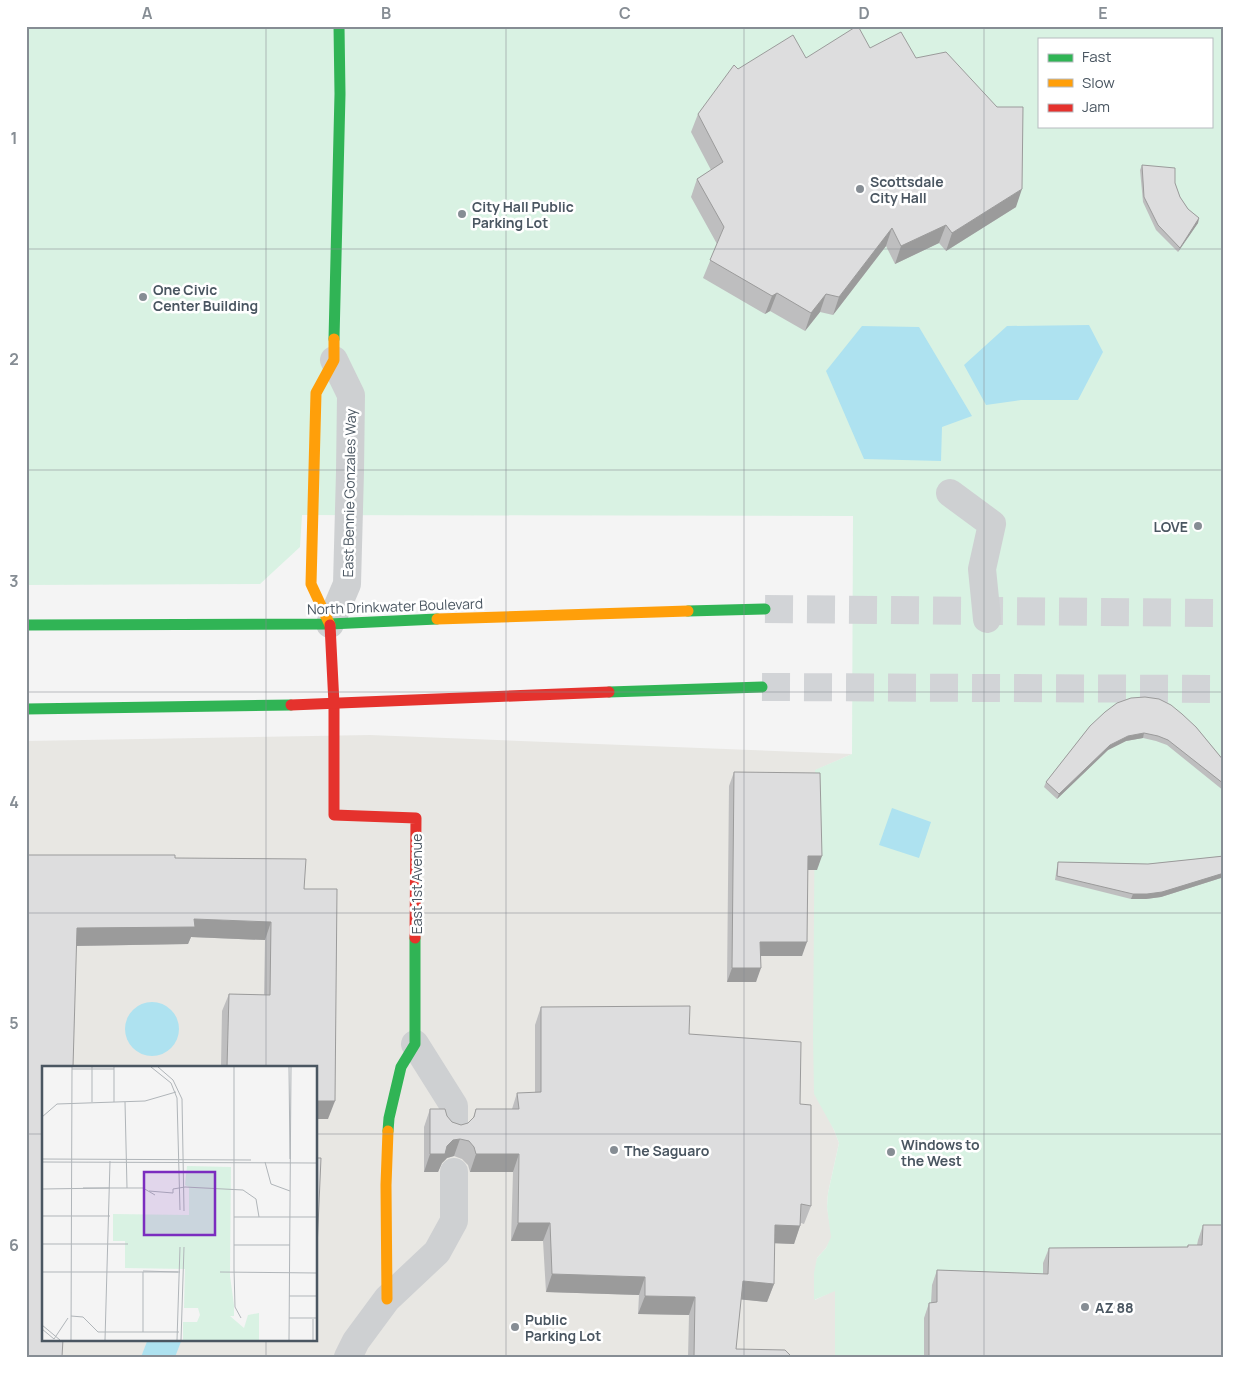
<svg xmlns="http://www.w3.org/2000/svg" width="1250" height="1383" font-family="Manrope,sans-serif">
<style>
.commercial{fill:#e8e7e3;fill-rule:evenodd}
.green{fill:#d9f2e3;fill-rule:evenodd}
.water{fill:#aee2f0}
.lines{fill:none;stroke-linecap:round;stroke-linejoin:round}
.primary-tunnel{stroke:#d2d4d7;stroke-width:28;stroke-dasharray:28 14;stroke-linecap:butt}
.street{stroke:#ced0d2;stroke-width:28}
.fast{stroke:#30b455;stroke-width:11}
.slow{stroke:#ff9f0a;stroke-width:11}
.jam{stroke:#e5322d;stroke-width:11}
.wall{fill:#bebebf}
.shaded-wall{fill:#9b9b9b}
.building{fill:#ddddde;stroke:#9b9b9b}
.grid{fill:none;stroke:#868d94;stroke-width:1;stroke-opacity:0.55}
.poi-dot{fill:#868d94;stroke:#fff;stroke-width:2}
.labels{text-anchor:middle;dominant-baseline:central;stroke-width:5;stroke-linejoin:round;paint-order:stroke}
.poi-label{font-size:14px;font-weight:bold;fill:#4a5661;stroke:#fff;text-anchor:start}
.street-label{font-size:14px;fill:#4a5661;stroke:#fff}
.inset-road{fill:none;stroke:#b0b5b9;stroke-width:1}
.view{fill:#7b2cbf;fill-opacity:0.15;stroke:#7b2cbf;stroke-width:2.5}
.inset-edge{fill:none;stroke:#4a5661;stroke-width:2.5}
.neatline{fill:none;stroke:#868d94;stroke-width:2}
.grid-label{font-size:16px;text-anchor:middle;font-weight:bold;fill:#868d94}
</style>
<rect width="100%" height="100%" fill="#f4f4f4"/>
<!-- commercial -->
<path class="commercial" d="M370,735L852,754L816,770L827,1115L834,1130L839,1143L828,1193L827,1207L832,1237L826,1248L817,1258L815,1300L835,1290V1357H26V741ZM44,1067H316V1339H44Z"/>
<!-- green -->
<path class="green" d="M26,26H1224V1357H835V1291L814,1300V1273L817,1258L826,1248L831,1237L827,1207L828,1193L839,1143L834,1130L814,1094L813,1037L815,787V770L852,754L853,516L302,515L300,547L260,584L26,585ZM1039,39H1211V126H1039Z"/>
<!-- water -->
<g class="water">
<polygon points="1089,325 1103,352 1078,400 1021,400 986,405 964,365 1007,326"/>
<polygon points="862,326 919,327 972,416 942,427 941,461 864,459 826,371"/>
<polygon points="892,808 931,822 919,858 879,845"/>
<circle cx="152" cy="1029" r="27"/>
<polygon points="148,1339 182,1339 175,1357 141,1357"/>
</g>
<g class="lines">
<!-- primary-tunnel -->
<g class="primary-tunnel">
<polyline points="765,609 1224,613"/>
<polyline points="762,687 1224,689"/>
</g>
<!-- street -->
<g class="street">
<polyline points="950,493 992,524 982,569 987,619"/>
<polyline points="330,624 347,584 350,472 351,395 334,360"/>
<polyline points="415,1044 454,1106 454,1127"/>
<polyline points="348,1357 356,1341 387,1299 437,1252 454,1221 454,1172"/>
</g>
<!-- fast -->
<g class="fast">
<polyline points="334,339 340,94 339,26"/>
<polyline points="688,611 765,609"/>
<polyline points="26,625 330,624 437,619"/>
<polyline points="609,692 762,687"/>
<polyline points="26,709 291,705"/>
<polyline points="388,1131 389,1118 401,1067 415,1044 415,938"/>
</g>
<!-- slow -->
<g class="slow">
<polyline points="437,619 688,611"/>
<polyline points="330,625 311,584 316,393 334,360 334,339"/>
<polyline points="387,1299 386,1185 388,1131"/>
</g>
<!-- jam -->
<g class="jam">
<polyline points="330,625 334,704 334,815 416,818 415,938"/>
<polyline points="291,705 609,692"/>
</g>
</g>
<!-- wall -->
<g class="wall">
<polygon points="870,48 916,58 1016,207 946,251 939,243 895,264 886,246 833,315 820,312 805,331 770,311 765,314 703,278 717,244 691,197 697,179 711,170 691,132 698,114 738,69"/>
<polygon points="1142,165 1175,183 1180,197 1188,209 1199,218 1198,223 1178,252 1156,230 1143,202 1140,170"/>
<polygon points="1090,726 1196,727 1224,761 1224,791 1167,745 1156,741 1143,738 1126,741 1108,750 1057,799 1044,787 1046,782"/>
<polygon points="734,772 817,870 808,870 802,956 761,956 756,982 727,982 729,786"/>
<polygon points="26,855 175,858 304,889 328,1119 316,1067 221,1067 222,1011 229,994 264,995 265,940 191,937 188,944 77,946 44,1067"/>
<polygon points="1224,856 1224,877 1161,897 1146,899 1131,899 1055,880 1057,867 1058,862 1148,864"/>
<polygon points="541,1007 689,1034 800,1104 811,1206 804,1224 801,1223 794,1244 774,1243 774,1284 767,1302 741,1299 736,1349 792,1357 688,1357 689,1315 638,1314 639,1295 546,1292 543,1241 511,1241 513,1172 470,1172 468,1165 462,1159 454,1156 447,1158 442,1163 438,1172 424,1172 424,1127 430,1109 447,1116 452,1122 461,1125 468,1123 473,1118 476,1109 512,1109 517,1093 535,1093 535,1025"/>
<polygon points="1203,1225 1224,1357 924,1357 924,1318 929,1303 931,1303 932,1285 937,1270 1043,1274 1043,1263 1049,1248 1187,1247 1188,1245 1197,1245 1198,1240"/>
</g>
<!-- shaded-wall -->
<g class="shaded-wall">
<polygon points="1022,189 1016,207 946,251 952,233"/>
<polygon points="1199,218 1198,223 1178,252 1180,248"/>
<polygon points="946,225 939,243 895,264 901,246"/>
<polygon points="892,228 886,246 833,315 839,297"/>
<polygon points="777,293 770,311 765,314 772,296"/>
<polygon points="826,294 820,312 805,331 811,313"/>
<polygon points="1144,733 1143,738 1126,741 1108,750 1057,799 1059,794 1110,745 1128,736"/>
<polygon points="808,856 822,856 817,870 803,870"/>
<polygon points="1224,873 1224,877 1161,897 1146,899 1131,899 1133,894"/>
<polygon points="194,919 271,922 265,940 191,937 188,944 71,946 77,928"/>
<polygon points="760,942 807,942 802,956 755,956"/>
<polygon points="732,968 761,968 756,982 727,982"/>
<polygon points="316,1101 335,1101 328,1119 316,1119"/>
<polygon points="460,1139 454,1156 447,1158 442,1163 438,1172 424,1172 430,1154 453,1140"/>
<polygon points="476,1154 519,1154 513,1172 470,1172"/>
<polygon points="518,1223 550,1223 543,1241 511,1241"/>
<polygon points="775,1225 800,1226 794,1244 768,1243"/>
<polygon points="552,1274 645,1277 639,1295 546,1292"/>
<polygon points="743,1281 774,1284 767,1302 736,1299"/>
<polygon points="645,1296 695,1297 689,1315 638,1314"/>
</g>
<!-- building -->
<g class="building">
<polygon points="857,26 858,26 870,48 901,32 916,58 946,52 997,107 1023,107 1022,189 952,233 946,225 901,246 892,228 839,297 826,294 811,313 777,293 772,296 710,260 724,227 697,179 723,162 698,114 734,65 738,69 793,35 806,58"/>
<polygon points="1142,165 1175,168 1175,183 1180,197 1188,209 1199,218 1180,248 1158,225 1144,197"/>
<polygon points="1145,697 1159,699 1171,705 1182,714 1196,727 1224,761 1224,784 1168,740 1158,736 1144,733 1128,736 1110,745 1059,794 1046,782 1090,726 1105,712 1117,703 1131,698"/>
<polygon points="734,772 820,773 822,856 808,856 807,942 760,942 761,968 732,968"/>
<polygon points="26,855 175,855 175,858 306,859 304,889 337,889 335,1101 316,1101 316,1067 227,1067 229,994 270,995 271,922 194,919 195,927 77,928 73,1067 44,1067 44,1339 63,1339 62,1357 26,1357"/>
<polygon points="1224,856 1224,873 1162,892 1147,894 1133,894 1057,876 1058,862 1148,864"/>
<polygon points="690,1006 689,1034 801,1042 800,1104 811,1105 811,1206 801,1204 800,1226 775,1225 774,1284 743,1281 736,1349 785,1350 792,1357 694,1357 695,1297 645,1296 645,1277 552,1274 550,1223 518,1223 519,1154 476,1154 474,1147 469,1141 460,1139 453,1140 447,1146 445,1154 430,1154 430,1109 445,1109 447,1116 452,1122 461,1125 468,1123 474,1117 476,1109 519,1109 517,1093 541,1092 541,1007"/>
<polygon points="316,1158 321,1158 316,1271"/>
<polygon points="1203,1225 1224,1225 1224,1357 929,1357 929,1303 937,1302 937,1270 1048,1274 1049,1248 1188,1247 1188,1245 1202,1245"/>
</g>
<!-- grid -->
<path class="grid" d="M266,26V1067M506,26V1357M744,26V1357M984,26V1357M26,249H1224M26,470H1224M26,692H1224M26,913H1224M26,1134H44M316,1134H1224M266,1339V1357"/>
<!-- markers -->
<g class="poi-dot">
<circle cx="860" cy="189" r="5"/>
<circle cx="462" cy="214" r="5"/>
<circle cx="143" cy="297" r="5"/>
<circle cx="1198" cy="526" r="5"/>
<circle cx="614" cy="1150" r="5"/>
<circle cx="891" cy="1152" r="5"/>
<circle cx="1085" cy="1307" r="5"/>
<circle cx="515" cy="1327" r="5"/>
</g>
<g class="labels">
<!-- poi labels -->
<g class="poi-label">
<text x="870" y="181">Scottsdale<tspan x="870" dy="16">City Hall</tspan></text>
<text x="472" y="206">City Hall Public<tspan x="472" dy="16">Parking Lot</tspan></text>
<text x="153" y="289">One Civic<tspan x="153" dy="16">Center Building</tspan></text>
<text x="1188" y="526" text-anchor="end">LOVE</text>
<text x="901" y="1144">Windows to<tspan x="901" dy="16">the West</tspan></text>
<text x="624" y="1150">The Saguaro</text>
<text x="1095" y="1307">AZ 88</text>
<text x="525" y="1319">Public<tspan x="525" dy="16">Parking Lot</tspan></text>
</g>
<!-- street labels -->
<g class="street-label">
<text transform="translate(349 493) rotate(-89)">East Bennie Gonzales Way</text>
<text transform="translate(395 606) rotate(-2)">North Drinkwater Boulevard</text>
<text transform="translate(416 884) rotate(-90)">East 1st Avenue</text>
</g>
</g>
<!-- overview -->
<g transform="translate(42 1066)">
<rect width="275" height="275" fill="#f4f4f4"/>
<path d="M145,100L189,101L188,210L192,239V250H188L202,262L206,249L217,247V274H141V256H155L158,249L156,242H142L143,203L83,202V175H71V148L147,149V121L143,119Z" fill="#d9f2e3"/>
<path class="inset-road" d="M109,1L129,17L135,32L138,144M116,1L131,14L140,33L142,145M192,1V203L193,241L199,252M247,1L248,93M30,3H72M50,36V1M72,36V1M83,36L85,122M0,51L15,38L103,35L134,26M0,93L209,94M0,96L275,97M223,96L229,118L248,125M41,122H101L113,129M0,123L68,122M107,125L131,127V123L143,121L201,124L214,133L217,151M0,150H68M192,151H275M0,178H86M192,179H248M101,205L136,206M0,206H138M178,206L275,207M247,230H275M29,250L41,251L56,266H137M247,252H275M0,259L18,274M0,263L12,273M101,266V206M12,273L26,252M29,274L30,1M63,274L68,95M135,274L138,181M139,274L142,181M247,274L249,1M271,274V253"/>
<path class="view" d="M102,106H173V169H102Z"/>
<rect width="275" height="275" class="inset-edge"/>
</g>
<!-- border -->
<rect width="1250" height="1383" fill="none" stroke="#ffffff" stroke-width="55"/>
<!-- legend -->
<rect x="1038" y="38" width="175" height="90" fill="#ffffff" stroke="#b7bbc0"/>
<rect x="1048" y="54" width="25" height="8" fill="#30b455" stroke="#b7bbc0"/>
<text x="1082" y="62" font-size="15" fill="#4a5661">Fast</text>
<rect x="1048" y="79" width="25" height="8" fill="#ff9f0a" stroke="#b7bbc0"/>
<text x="1082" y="88" font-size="15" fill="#4a5661">Slow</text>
<rect x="1048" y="104" width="25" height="8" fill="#e5322d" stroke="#b7bbc0"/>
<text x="1082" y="112" font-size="15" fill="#4a5661">Jam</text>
<rect x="28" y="28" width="1194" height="1328" class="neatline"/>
<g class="grid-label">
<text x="147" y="19">A</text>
<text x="386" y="19">B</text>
<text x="625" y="19">C</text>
<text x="864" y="19">D</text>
<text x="1103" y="19">E</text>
<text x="14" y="144">1</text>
<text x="14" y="365">2</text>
<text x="14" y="587">3</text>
<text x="14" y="808">4</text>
<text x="14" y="1029">5</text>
<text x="14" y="1251">6</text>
</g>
</svg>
